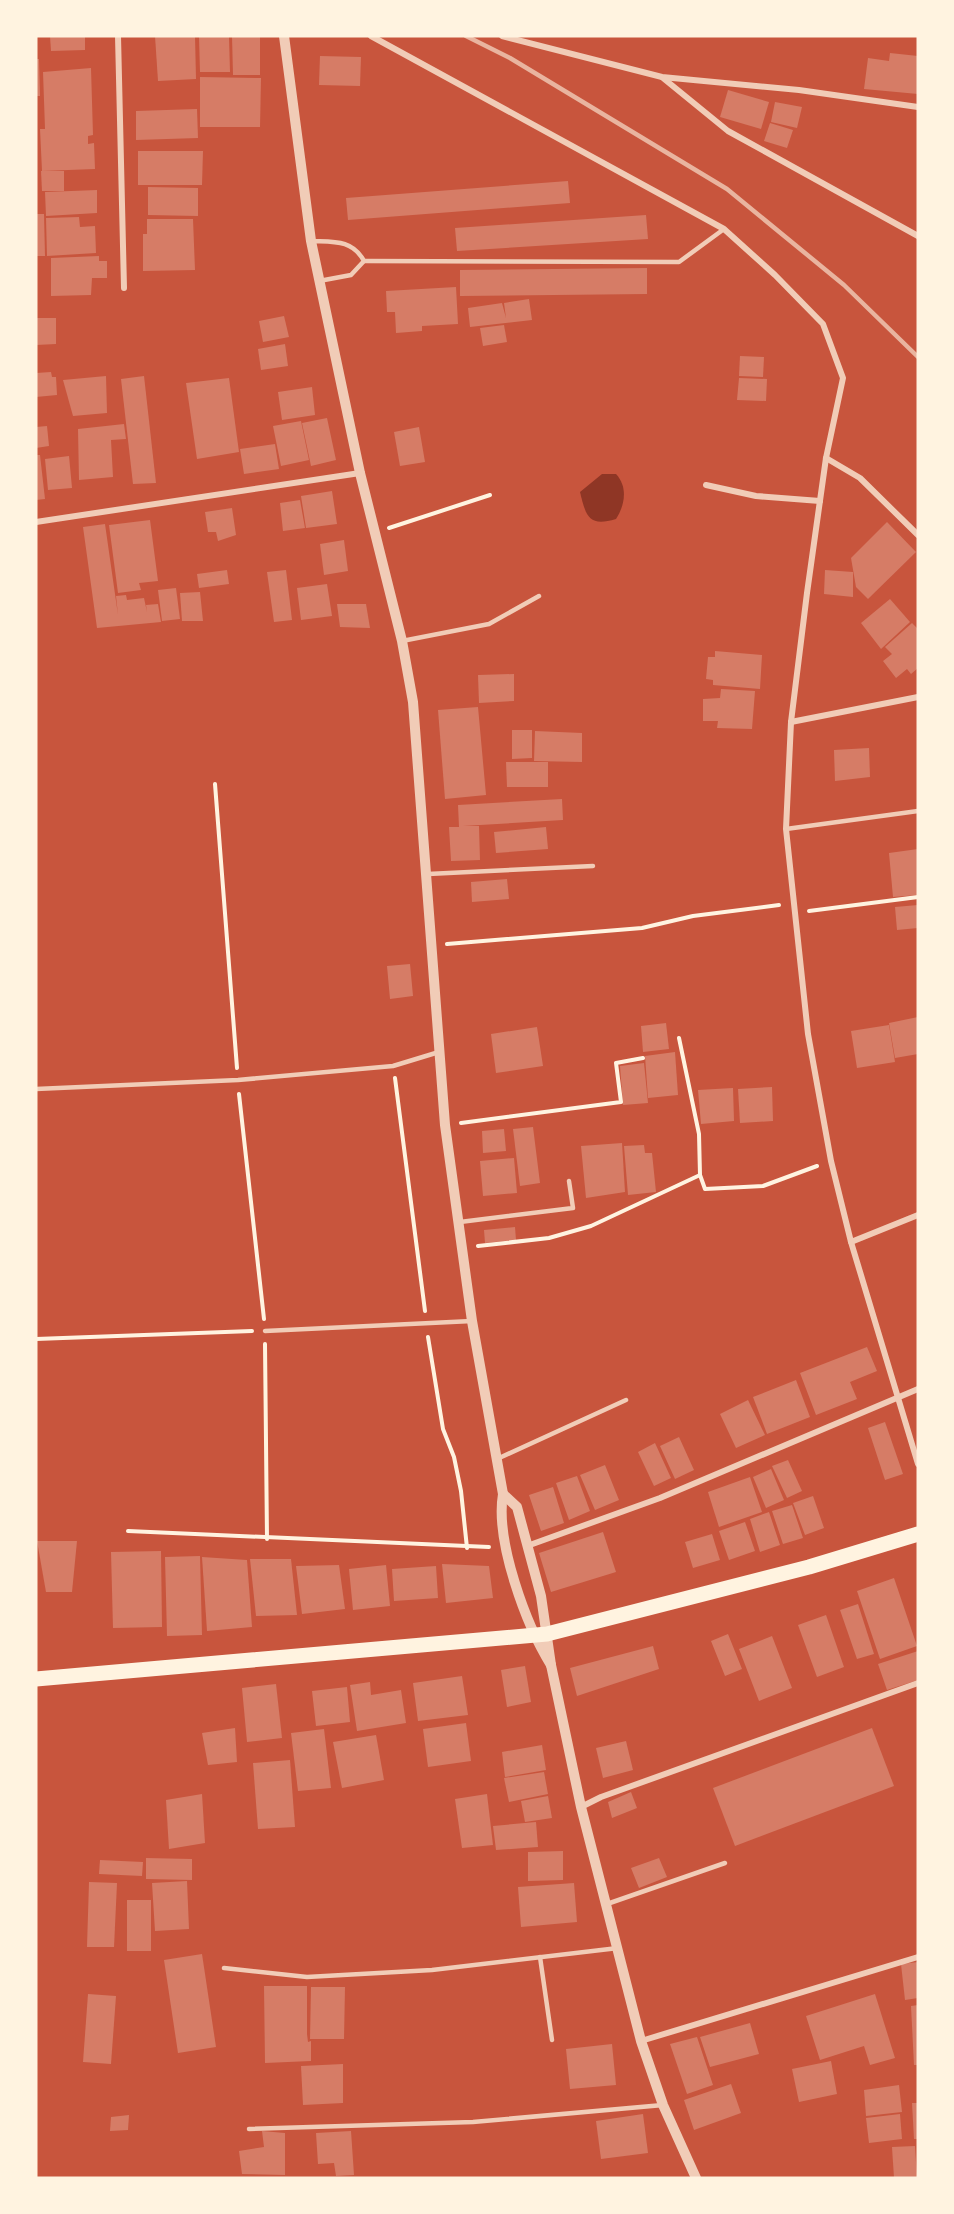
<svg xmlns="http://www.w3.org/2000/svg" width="954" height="2214" font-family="'Space Grotesk',sans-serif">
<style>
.water{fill:#8f3625}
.building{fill:#d67c66}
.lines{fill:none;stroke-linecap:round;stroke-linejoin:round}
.path{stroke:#fff3e0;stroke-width:4}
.service{stroke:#f1ccb7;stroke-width:4.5}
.minor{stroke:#f1ccb7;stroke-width:6}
.tertiary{stroke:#f1ccb7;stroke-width:10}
.primary{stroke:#fff3e0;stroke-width:15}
.rail{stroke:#e9b49f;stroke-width:4.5}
</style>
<rect width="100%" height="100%" fill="#c8553d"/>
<!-- water -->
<path class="water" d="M602,474H616C628,487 625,505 616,519C589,527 586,517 580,492Z"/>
<!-- building -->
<g class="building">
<polygon points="50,36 85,36 85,50 51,51"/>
<polygon points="155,36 195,36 196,79 158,81"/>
<polygon points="199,36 229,36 230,72 200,72"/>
<polygon points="232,36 260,36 260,75 233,75"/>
<polygon points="890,53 918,56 918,94 864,89 868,58 889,61"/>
<polygon points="320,56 361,57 360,86 319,85"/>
<polygon points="36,59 39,59 40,96 36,96"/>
<polygon points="91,68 93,135 88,136 88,144 94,143 95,169 42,171 40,129 45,129 43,72"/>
<polygon points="200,77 261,78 260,127 200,127"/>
<polygon points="728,90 769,102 761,129 720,117"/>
<polygon points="775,102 802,107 797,128 771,122"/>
<polygon points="197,109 198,138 136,140 136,111"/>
<polygon points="770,123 793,130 787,148 764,141"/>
<polygon points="138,151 203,151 202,185 138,185"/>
<polygon points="41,171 64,171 64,191 42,191"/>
<polygon points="568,181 570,203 348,220 346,198"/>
<polygon points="148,187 198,188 198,216 148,215"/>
<polygon points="97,190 97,213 46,216 45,192"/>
<polygon points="36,214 44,214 45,256 36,256"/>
<polygon points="646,215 648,239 457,251 455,228"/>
<polygon points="79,217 80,227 95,226 96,253 47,256 46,218"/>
<polygon points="147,219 193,219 195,270 143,271 143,234 147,234"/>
<polygon points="99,256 99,261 107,261 107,278 92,278 91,295 51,296 51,258"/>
<polygon points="647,268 647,294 460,296 460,270"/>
<polygon points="456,287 458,324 422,326 422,331 396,333 395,312 387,312 386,291"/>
<polygon points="529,299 532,320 470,327 468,308 502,303 506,318 504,303"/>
<polygon points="284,316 289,337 263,342 259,321"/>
<polygon points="36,318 56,318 56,344 36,345"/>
<polygon points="504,325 507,342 483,346 480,328"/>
<polygon points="285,344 288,366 261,370 258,349"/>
<polygon points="740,356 764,357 763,377 739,376"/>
<polygon points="51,372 52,377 56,377 57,395 36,397 36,373"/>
<polygon points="106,376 107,413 73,416 63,380"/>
<polygon points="144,376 156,483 133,484 121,379"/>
<polygon points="229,378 239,452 197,459 186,383"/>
<polygon points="739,378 767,379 766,401 737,400"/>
<polygon points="312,387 315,415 282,420 278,392"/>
<polygon points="327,418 336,460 311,466 302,423"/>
<polygon points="301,421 309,460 281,466 273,426"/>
<polygon points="124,424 126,439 111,440 113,477 79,480 78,429"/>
<polygon points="47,426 49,446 36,448 36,427"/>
<polygon points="419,427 425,462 400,466 394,432"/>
<polygon points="275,444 279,469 244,474 240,449"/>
<polygon points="36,455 40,455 45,499 36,500"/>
<polygon points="69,456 72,488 48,490 45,459"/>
<polygon points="332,491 337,524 306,528 301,496"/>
<polygon points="300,500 305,528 283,531 280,503"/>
<polygon points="232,508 236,535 218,541 216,532 208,532 205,512"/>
<polygon points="150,520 158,581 139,583 141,590 118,593 109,525"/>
<polygon points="887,522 916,552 868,599 856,587 851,558"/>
<polygon points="105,524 118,615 116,596 126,595 127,600 144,598 147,612 146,605 158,604 161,622 97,628 83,527"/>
<polygon points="344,540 348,571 324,575 320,544"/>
<polygon points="227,570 229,584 199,588 197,574"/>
<polygon points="286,570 292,620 274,622 267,572"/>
<polygon points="825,570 853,572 853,597 824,594"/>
<polygon points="327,584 332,616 301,620 297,588"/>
<polygon points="176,588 180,619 162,621 158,590"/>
<polygon points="200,592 203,621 182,621 180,593"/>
<polygon points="890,599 910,622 881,649 861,623"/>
<polygon points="337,604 366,604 370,628 340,627"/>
<polygon points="912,623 918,629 918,668 911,674 907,669 896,678 883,661 892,654 885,647"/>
<polygon points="715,651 762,655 760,689 713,685 713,680 706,679 708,657 715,657"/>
<polygon points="514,674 514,701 479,703 478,675"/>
<polygon points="721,689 755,691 752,729 717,728 718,721 703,721 703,699 720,698"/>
<polygon points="478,707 486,795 445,799 438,710"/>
<polygon points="512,730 532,730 532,758 512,759"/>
<polygon points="535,731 582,733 582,762 534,761"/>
<polygon points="869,748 870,777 835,781 834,750"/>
<polygon points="506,762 548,762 548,787 507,787"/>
<polygon points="562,799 563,820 463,826 479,826 480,860 451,861 449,827 459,827 458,805"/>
<polygon points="546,827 548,849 496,853 494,832"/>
<polygon points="918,849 918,895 893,897 889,853"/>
<polygon points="507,879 509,899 472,902 471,882"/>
<polygon points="918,905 918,928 897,930 895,907"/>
<polygon points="410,964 413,996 390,999 387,966"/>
<polygon points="918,1017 918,1054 895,1058 889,1023"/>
<polygon points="666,1023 669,1049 643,1052 641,1026"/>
<polygon points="889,1025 895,1062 857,1068 851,1031"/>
<polygon points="537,1027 543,1066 496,1073 491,1034"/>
<polygon points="675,1052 678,1095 648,1098 645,1056"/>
<polygon points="644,1063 648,1103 623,1105 620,1066"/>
<polygon points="772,1087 773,1121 740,1123 738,1089"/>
<polygon points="733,1088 734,1121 701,1124 698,1090"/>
<polygon points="533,1127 540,1183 520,1186 513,1129"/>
<polygon points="504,1129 506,1151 483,1153 482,1131"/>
<polygon points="622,1143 625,1192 586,1198 581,1146"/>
<polygon points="644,1145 645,1153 652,1153 656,1192 628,1195 624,1146"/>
<polygon points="514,1158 517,1193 483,1196 480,1161"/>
<polygon points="515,1227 516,1240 485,1243 484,1230"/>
<polygon points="867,1347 877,1371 850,1382 857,1399 816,1415 800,1373"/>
<polygon points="796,1380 810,1417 767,1434 753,1397"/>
<polygon points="748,1400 765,1435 736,1448 720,1414"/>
<polygon points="885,1422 903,1474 885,1480 868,1428"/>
<polygon points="679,1437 694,1470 675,1479 660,1446"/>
<polygon points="655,1443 671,1478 654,1486 638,1452"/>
<polygon points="788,1460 802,1491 787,1498 772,1466"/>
<polygon points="605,1465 619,1500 595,1510 580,1475"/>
<polygon points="771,1469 784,1500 766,1508 753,1477"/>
<polygon points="577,1476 590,1511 569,1520 556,1483"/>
<polygon points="750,1477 762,1512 719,1527 708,1492"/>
<polygon points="553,1487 564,1523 541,1531 529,1495"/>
<polygon points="813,1496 824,1528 805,1535 793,1503"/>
<polygon points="792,1505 803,1538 783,1544 772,1511"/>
<polygon points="769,1512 780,1545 760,1552 750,1519"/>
<polygon points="745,1522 755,1551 729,1560 719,1531"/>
<polygon points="603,1532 616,1572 551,1592 539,1553"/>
<polygon points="712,1534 720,1560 693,1568 685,1542"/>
<polygon points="37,1541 77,1541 72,1592 46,1592"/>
<polygon points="161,1551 162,1627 113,1628 111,1552"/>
<polygon points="200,1556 202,1635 167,1636 165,1557"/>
<polygon points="202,1557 247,1560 252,1627 207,1631"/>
<polygon points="250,1559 291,1559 297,1615 256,1616"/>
<polygon points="442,1564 489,1566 493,1598 446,1603"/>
<polygon points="339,1565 345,1609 302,1614 296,1566"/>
<polygon points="386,1565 390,1606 353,1610 349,1569"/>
<polygon points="436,1566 438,1598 394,1601 392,1569"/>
<polygon points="894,1578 917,1646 880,1659 857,1591"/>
<polygon points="858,1604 874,1654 857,1659 840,1610"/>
<polygon points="826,1615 844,1667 817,1677 798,1625"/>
<polygon points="728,1634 742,1669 725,1676 711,1641"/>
<polygon points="772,1636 792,1688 759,1701 739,1649"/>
<polygon points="653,1646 659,1669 577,1696 570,1668"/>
<polygon points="918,1651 918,1680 887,1690 878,1664"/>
<polygon points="525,1666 531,1702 507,1707 501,1670"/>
<polygon points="462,1676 468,1715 418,1721 413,1683"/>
<polygon points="370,1682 371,1695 401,1690 406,1723 357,1731 350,1685"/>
<polygon points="276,1684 282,1738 247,1742 242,1688"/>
<polygon points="347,1687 350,1722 316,1726 312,1691"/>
<polygon points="466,1723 471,1761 428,1767 423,1729"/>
<polygon points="235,1728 237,1762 208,1765 202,1733"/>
<polygon points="872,1728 894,1786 735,1846 713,1788"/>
<polygon points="324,1729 331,1788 298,1791 291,1733"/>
<polygon points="376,1735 384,1780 342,1788 333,1742"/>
<polygon points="626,1741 633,1770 603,1778 596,1748"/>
<polygon points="542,1745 546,1770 505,1777 502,1752"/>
<polygon points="290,1760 295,1827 258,1829 253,1763"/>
<polygon points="544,1772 548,1794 509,1802 504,1778"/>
<polygon points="631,1792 637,1808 612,1818 608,1802"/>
<polygon points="202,1794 205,1843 169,1849 166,1800"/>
<polygon points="487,1794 493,1845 462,1848 455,1799"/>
<polygon points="548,1796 552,1818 525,1822 521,1801"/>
<polygon points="536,1822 538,1847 496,1850 493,1826"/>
<polygon points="563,1851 563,1880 528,1881 528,1852"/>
<polygon points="146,1858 192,1859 192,1880 146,1879"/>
<polygon points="659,1858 667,1877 639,1888 631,1868"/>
<polygon points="100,1860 143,1862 142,1876 99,1874"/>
<polygon points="187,1881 189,1929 155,1931 152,1883"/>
<polygon points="89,1882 117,1883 114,1947 87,1947"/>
<polygon points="574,1883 577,1922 521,1927 518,1887"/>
<rect x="127" y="1900" width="24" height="51"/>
<polygon points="202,1954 216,2047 178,2053 164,1960"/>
<polygon points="918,1962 918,1998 905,2000 901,1964"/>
<polygon points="264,1986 307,1986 307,2034 308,2042 311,2041 311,2061 265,2063"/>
<polygon points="311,1987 345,1987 344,2039 310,2039"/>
<polygon points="88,1994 116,1996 111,2064 83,2062"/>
<polygon points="875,1994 895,2058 870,2065 864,2046 820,2060 806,2016"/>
<polygon points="918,2005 918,2065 914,2065 911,2006"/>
<polygon points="750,2023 759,2054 710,2067 700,2037"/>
<polygon points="697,2037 713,2085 687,2094 670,2044"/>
<polygon points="612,2044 616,2085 570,2089 566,2049"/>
<polygon points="831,2061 837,2094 799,2102 792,2069"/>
<polygon points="343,2064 343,2103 303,2105 301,2066"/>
<polygon points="731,2084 741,2113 694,2130 684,2100"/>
<polygon points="899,2085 902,2112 866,2116 864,2090"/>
<polygon points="912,2103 918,2103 918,2139 914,2139"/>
<polygon points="643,2114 648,2153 601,2159 596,2121"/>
<polygon points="900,2114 902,2139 869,2143 866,2118"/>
<polygon points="129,2115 128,2130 110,2131 111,2117"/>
<polygon points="262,2131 285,2133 285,2175 242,2174 239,2151 264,2147"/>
<polygon points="351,2131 354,2175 336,2176 334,2163 318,2164 316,2133"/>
<polygon points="915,2146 917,2178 894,2178 892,2147"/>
</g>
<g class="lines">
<!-- path -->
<g class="path">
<polyline points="389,528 490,495"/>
<polyline points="215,784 237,1068"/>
<polyline points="809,911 918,897"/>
<polyline points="447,944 642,928 693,916 779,905"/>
<polyline points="679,1038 699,1134 700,1175 705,1189 763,1186 817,1166"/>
<polyline points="395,1078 425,1311"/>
<polyline points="239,1094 264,1319"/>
<polyline points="461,1123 621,1102 616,1063 643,1058"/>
<polyline points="478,1246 549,1238 591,1226 700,1175"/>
<polyline points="428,1337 443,1429 454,1457 461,1491 467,1548"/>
<polyline points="36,1339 252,1331"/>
<polyline points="265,1344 267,1539"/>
<polyline points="128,1531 489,1547"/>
</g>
<!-- service -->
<g class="service">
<path d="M311,241C333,242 352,239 364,261L351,275L319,281"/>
<polyline points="364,261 679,262 724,229"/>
<polyline points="402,641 489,624 539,596"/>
<polyline points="786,829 918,811"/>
<polyline points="428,874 593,866"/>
<polyline points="36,1089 238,1080 393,1066 439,1052"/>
<polyline points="460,1222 573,1208 569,1181"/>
<polyline points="265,1331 472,1321"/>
<polyline points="497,1459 626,1400"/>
<polyline points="607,1904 725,1863"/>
<polyline points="540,1957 552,2040"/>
<polyline points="224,1968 307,1977 432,1970 618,1948"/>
<polyline points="249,2129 473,2122 663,2105"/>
</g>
<!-- minor -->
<g class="minor">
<polyline points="118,36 124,288"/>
<polyline points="371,36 724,229 775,275 823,324 843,378 826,458 807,593 791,722 786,829 808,1034 831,1161 851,1242 918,1464"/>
<polyline points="502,36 662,77 799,90 918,107"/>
<polyline points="663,78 728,131 918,236"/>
<polyline points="826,458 860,478 918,535"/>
<polyline points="706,485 756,496 820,501"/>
<polyline points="36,522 360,473"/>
<polyline points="791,722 918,697"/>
<polyline points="851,1242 918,1215"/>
<polyline points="527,1546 660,1498 918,1389"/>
<polyline points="581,1807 601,1797 918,1683"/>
<polyline points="641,2041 918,1957"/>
</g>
<!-- tertiary -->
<g class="tertiary">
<path d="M284,36L311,241L360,473L402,641L413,702L445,1125L472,1321L503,1494C495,1541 526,1625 551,1665"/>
<polyline points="503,1494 517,1507 541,1596 551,1665 581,1807 641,2041 663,2105 696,2178"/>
</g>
<!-- primary -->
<polyline class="primary" points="36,1679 547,1634 809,1567 918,1534"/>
<!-- rail -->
<polyline class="rail" points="466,36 510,58 727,189 844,285 918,357"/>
</g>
<!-- border -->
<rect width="954" height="2214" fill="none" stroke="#fff3e0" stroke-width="75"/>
</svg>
